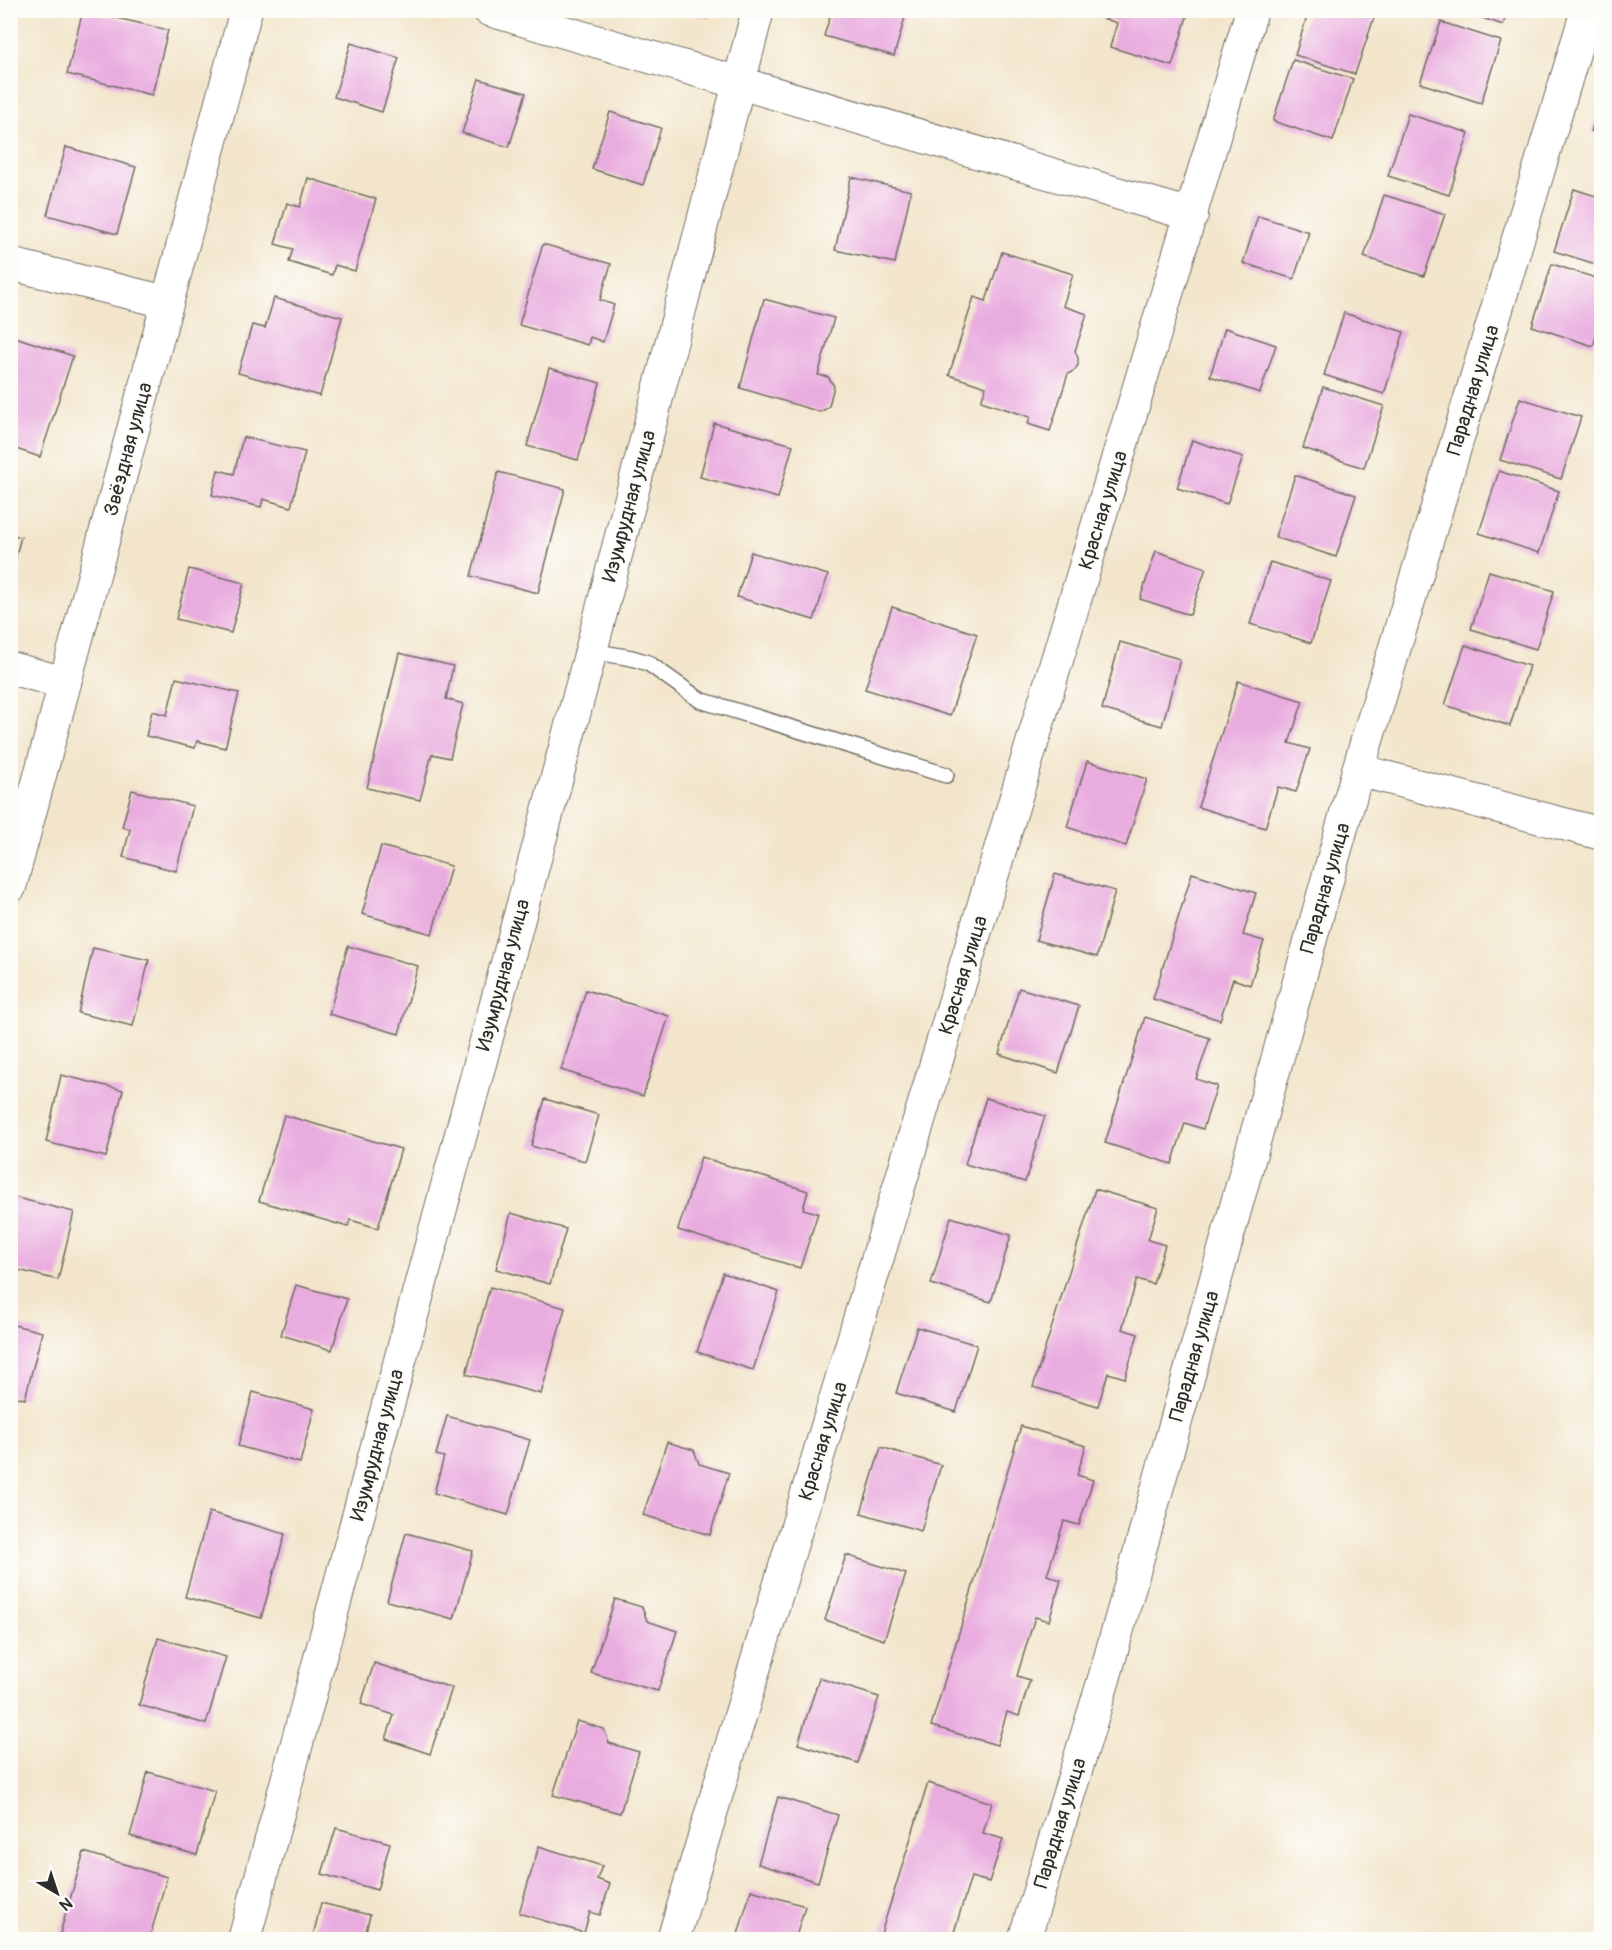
<svg xmlns="http://www.w3.org/2000/svg" width="1612" height="1950" font-family="Pangolin,sans-serif">
<style>
.building{fill:#e9acdf}
.lines{fill:none;stroke-linecap:round;stroke-linejoin:round}
.lane-casing{stroke:#716c63;stroke-width:18}
.street-casing{stroke:#716c63;stroke-width:34}
.lane{stroke:#fff;stroke-width:15}
.street{stroke:#fff;stroke-width:32}
.labels{text-anchor:middle;dominant-baseline:central;stroke-width:5;stroke-linejoin:round;paint-order:stroke}
.street-label{font-size:20px;fill:#2b2b2b;stroke:#fdfcf7}
</style>
<rect width="100%" height="100%" fill="#fdfcf7"/>
<filter id="ink" filterUnits="userSpaceOnUse"><feTurbulence type="fractalNoise" baseFrequency=".0167" numOctaves="2"/><feDisplacementMap in="SourceGraphic" scale="12" xChannelSelector="R" yChannelSelector="G"/><feConvolveMatrix kernelMatrix="1 2 1 2 8 2 1 2 1" color-interpolation-filters="sRGB"/></filter>
<filter id="wash" filterUnits="userSpaceOnUse"><feTurbulence type="fractalNoise" baseFrequency=".008" numOctaves="4" result="noise"/><feDisplacementMap in="SourceGraphic" scale="24" xChannelSelector="R" yChannelSelector="G"/><feGaussianBlur stdDeviation="1.35" result="paint"/><feColorMatrix in="noise" values="0 0 0 0 0 0 0 0 0 0 0 0 0 0 0 0 0 1.4 0 .05"/><feComposite in="paint" operator="in"/></filter>
<g filter="url(#wash)">
<rect width="100%" height="100%" fill="#f2e5cb"/>
<g id="blocks">
<!-- building -->
<g class="building">
<polygon points="83,10 168,30 152,95 67,74"/>
<polygon points="684,10 709,10 707,18"/>
<polygon points="832,10 907,10 894,56 824,36"/>
<polygon points="1078,10 1189,10 1172,66 1110,47 1117,23"/>
<polygon points="1309,10 1370,10 1376,12 1355,74 1295,55"/>
<polygon points="1459,10 1508,10 1503,25"/>
<polygon points="1441,22 1501,41 1481,103 1420,83"/>
<polygon points="351,43 399,58 382,112 334,97"/>
<polygon points="1293,60 1353,79 1333,141 1273,121"/>
<polygon points="479,79 526,93 509,147 462,133"/>
<polygon points="1602,100 1602,135 1591,131"/>
<polygon points="610,112 661,128 643,185 592,169"/>
<polygon points="1408,114 1469,133 1449,195 1388,176"/>
<polygon points="66,147 136,167 117,234 47,215"/>
<polygon points="851,177 911,191 895,263 835,250"/>
<polygon points="308,178 376,199 355,271 335,265 332,275 289,262 293,249 275,244 287,203 300,207"/>
<polygon points="1574,189 1602,198 1602,266 1554,251"/>
<polygon points="1384,195 1445,214 1424,276 1364,257"/>
<polygon points="1258,216 1309,232 1294,279 1243,263"/>
<polygon points="543,244 611,264 600,300 614,305 603,342 590,337 588,345 519,325"/>
<polygon points="1002,252 1073,274 1063,306 1087,314 1075,351 1078,358 1078,365 1075,370 1068,374 1050,431 1028,424 1030,417 981,401 986,387 949,375 974,297 986,301"/>
<polygon points="1552,264 1602,280 1602,319 1593,346 1532,326"/>
<polygon points="274,298 342,317 320,396 238,373 252,325 265,328"/>
<polygon points="764,299 834,318 818,375 828,377 834,386 829,406 824,410 820,412 740,388"/>
<polygon points="1344,313 1404,332 1384,394 1324,375"/>
<polygon points="1225,328 1276,345 1260,393 1210,376"/>
<polygon points="15,337 73,356 40,457 10,447 10,352"/>
<polygon points="549,368 600,383 578,460 527,446"/>
<polygon points="1323,387 1384,406 1364,468 1303,448"/>
<polygon points="1520,398 1581,417 1561,479 1500,460"/>
<polygon points="714,423 793,445 778,498 700,477"/>
<polygon points="243,437 305,452 291,507 263,499 261,507 212,495 218,470 234,474"/>
<polygon points="1192,440 1243,457 1227,504 1177,488"/>
<polygon points="1499,471 1559,491 1539,553 1479,533"/>
<polygon points="498,472 565,489 538,593 471,576"/>
<polygon points="1295,475 1356,495 1336,557 1275,537"/>
<polygon points="10,534 21,537 11,574 10,574"/>
<polygon points="1156,551 1206,568 1190,615 1140,599"/>
<polygon points="751,552 828,575 814,620 737,597"/>
<polygon points="1270,562 1331,581 1311,643 1250,624"/>
<polygon points="189,569 244,583 231,633 176,619"/>
<polygon points="1489,571 1554,591 1536,649 1471,629"/>
<polygon points="892,607 977,634 950,716 865,689"/>
<polygon points="1120,642 1180,659 1162,726 1102,709"/>
<polygon points="1465,645 1529,666 1510,726 1445,705"/>
<polygon points="399,653 453,666 446,699 463,704 450,758 432,754 420,800 367,788"/>
<polygon points="176,678 239,693 225,748 197,741 195,748 146,736 152,711 167,715"/>
<polygon points="1238,681 1303,701 1289,743 1310,749 1296,792 1278,787 1265,828 1198,807"/>
<polygon points="1087,761 1147,779 1126,846 1067,827"/>
<polygon points="132,790 193,806 176,871 123,857 130,829 122,827"/>
<polygon points="381,846 451,866 432,934 362,914"/>
<polygon points="1192,873 1256,893 1243,935 1264,941 1250,985 1233,979 1220,1020 1153,999"/>
<polygon points="1055,874 1115,891 1097,957 1036,940"/>
<polygon points="348,946 418,966 399,1034 329,1014"/>
<polygon points="93,948 149,960 133,1026 78,1013"/>
<polygon points="1019,988 1079,1006 1058,1073 999,1054"/>
<polygon points="586,990 669,1016 643,1096 561,1070"/>
<polygon points="1145,1017 1210,1038 1196,1079 1217,1086 1203,1129 1185,1123 1172,1164 1105,1143"/>
<polygon points="61,1075 123,1090 106,1157 46,1142"/>
<polygon points="986,1098 1045,1116 1025,1182 965,1164"/>
<polygon points="545,1099 599,1115 585,1161 531,1146"/>
<polygon points="284,1115 401,1149 378,1228 350,1220 348,1227 259,1201"/>
<polygon points="701,1157 808,1191 803,1209 818,1213 800,1268 678,1230"/>
<polygon points="1095,1189 1158,1208 1148,1240 1165,1245 1153,1284 1137,1279 1122,1329 1138,1334 1125,1378 1108,1373 1098,1406 1033,1387"/>
<polygon points="13,1197 74,1212 58,1280 10,1268 10,1209"/>
<polygon points="511,1213 566,1229 550,1284 496,1269"/>
<polygon points="951,1217 1011,1235 991,1302 931,1284"/>
<polygon points="723,1273 779,1292 753,1370 697,1352"/>
<polygon points="296,1285 347,1299 332,1350 281,1335"/>
<polygon points="490,1287 565,1308 541,1394 466,1374"/>
<polygon points="10,1324 42,1332 25,1399 10,1395"/>
<polygon points="917,1327 977,1345 956,1412 896,1393"/>
<polygon points="253,1392 314,1409 300,1463 238,1446"/>
<polygon points="447,1416 530,1440 508,1515 434,1493 444,1457 436,1455"/>
<polygon points="1021,1426 1086,1446 1077,1475 1093,1480 1079,1525 1064,1521 1047,1575 1061,1580 1049,1621 1035,1617 1017,1676 1030,1680 1019,1716 1007,1712 997,1745 931,1726"/>
<polygon points="667,1442 694,1450 699,1464 729,1473 710,1535 643,1515"/>
<polygon points="881,1447 941,1465 921,1531 861,1513"/>
<polygon points="209,1512 285,1534 261,1618 185,1597"/>
<polygon points="406,1533 473,1551 454,1619 387,1601"/>
<polygon points="846,1555 906,1574 884,1640 825,1620"/>
<polygon points="615,1599 642,1607 647,1621 677,1631 658,1691 591,1673"/>
<polygon points="158,1638 226,1657 206,1724 139,1705"/>
<polygon points="374,1663 452,1688 430,1754 386,1739 394,1715 361,1704"/>
<polygon points="819,1678 879,1697 858,1763 798,1744"/>
<polygon points="577,1721 604,1729 609,1743 639,1752 620,1813 553,1795"/>
<polygon points="148,1772 215,1791 197,1855 130,1836"/>
<polygon points="928,1783 992,1803 983,1833 1003,1839 989,1882 971,1877 954,1932 971,1937 970,1940 879,1940"/>
<polygon points="778,1797 838,1815 818,1882 758,1864"/>
<polygon points="336,1828 390,1843 377,1890 322,1874"/>
<polygon points="539,1846 602,1866 597,1879 610,1884 600,1915 590,1912 584,1933 519,1913"/>
<polygon points="84,1852 167,1877 149,1940 58,1940"/>
<polygon points="751,1890 805,1906 795,1940 744,1940 737,1938"/>
<polygon points="321,1903 370,1915 364,1940 312,1940"/>
</g>
</g>
</g>
<g filter="url(#ink)">
<use href="#blocks" fill-opacity="0" stroke="#716c63" stroke-width="1.5"/>
<g class="lines">
<defs>
<polyline id="lane" points="591,651 632,658 648,663 700,700 946,775"/>
<g id="street">
<polyline points="489,10 1192,215"/>
<polyline points="10,264 167,302"/>
<polyline points="10,668 65,683"/>
<polyline points="1358,770 1602,834"/>
<polyline points="10,887 246,10"/>
<polyline points="244,1940 591,651 758,10"/>
<polyline points="673,1940 1252,10"/>
<polyline points="1024,1940 1104,1679 1358,770 1587,10"/>
</g>
</defs>
<!-- lane casing -->
<use href="#lane" class="lane-casing"/>
<!-- street casing -->
<use href="#street" class="street-casing"/>
<!-- lane -->
<use href="#lane" class="lane"/>
<!-- street -->
<use href="#street" class="street"/>
</g>
</g>
<g class="labels">
<!-- street labels -->
<g class="street-label">
<text transform="translate(1473 390) rotate(-73)">Парадная улица</text>
<text transform="translate(128 449) rotate(-75)">Звёздная улица</text>
<text transform="translate(629 506) rotate(-75)">Изумрудная улица</text>
<text transform="translate(1103 510) rotate(-73)">Красная улица</text>
<text transform="translate(1325 888) rotate(-74)">Парадная улица</text>
<text transform="translate(503 975) rotate(-75)">Изумрудная улица</text>
<text transform="translate(963 975) rotate(-73)">Красная улица</text>
<text transform="translate(1194 1356) rotate(-74)">Парадная улица</text>
<text transform="translate(823 1441) rotate(-73)">Красная улица</text>
<text transform="translate(377 1445) rotate(-75)">Изумрудная улица</text>
<text transform="translate(1060 1823) rotate(-73)">Парадная улица</text>
</g>
</g>
<!-- margin -->
<rect width="1612" height="1950" fill="none" stroke="#fdfcf7" stroke-width="36"/>
<!-- north arrow -->
<g transform="translate(57 1893) rotate(141)" stroke="#fdfcf7" stroke-width="4.5" paint-order="stroke">
<path d="M0-4.5L10 22L0 15L-10 22Z" fill="#2b2b2b"/>
<text y="-9" font-size="16" font-weight="bold" text-anchor="middle" fill="#2b2b2b">N</text>
</g>
</svg>
